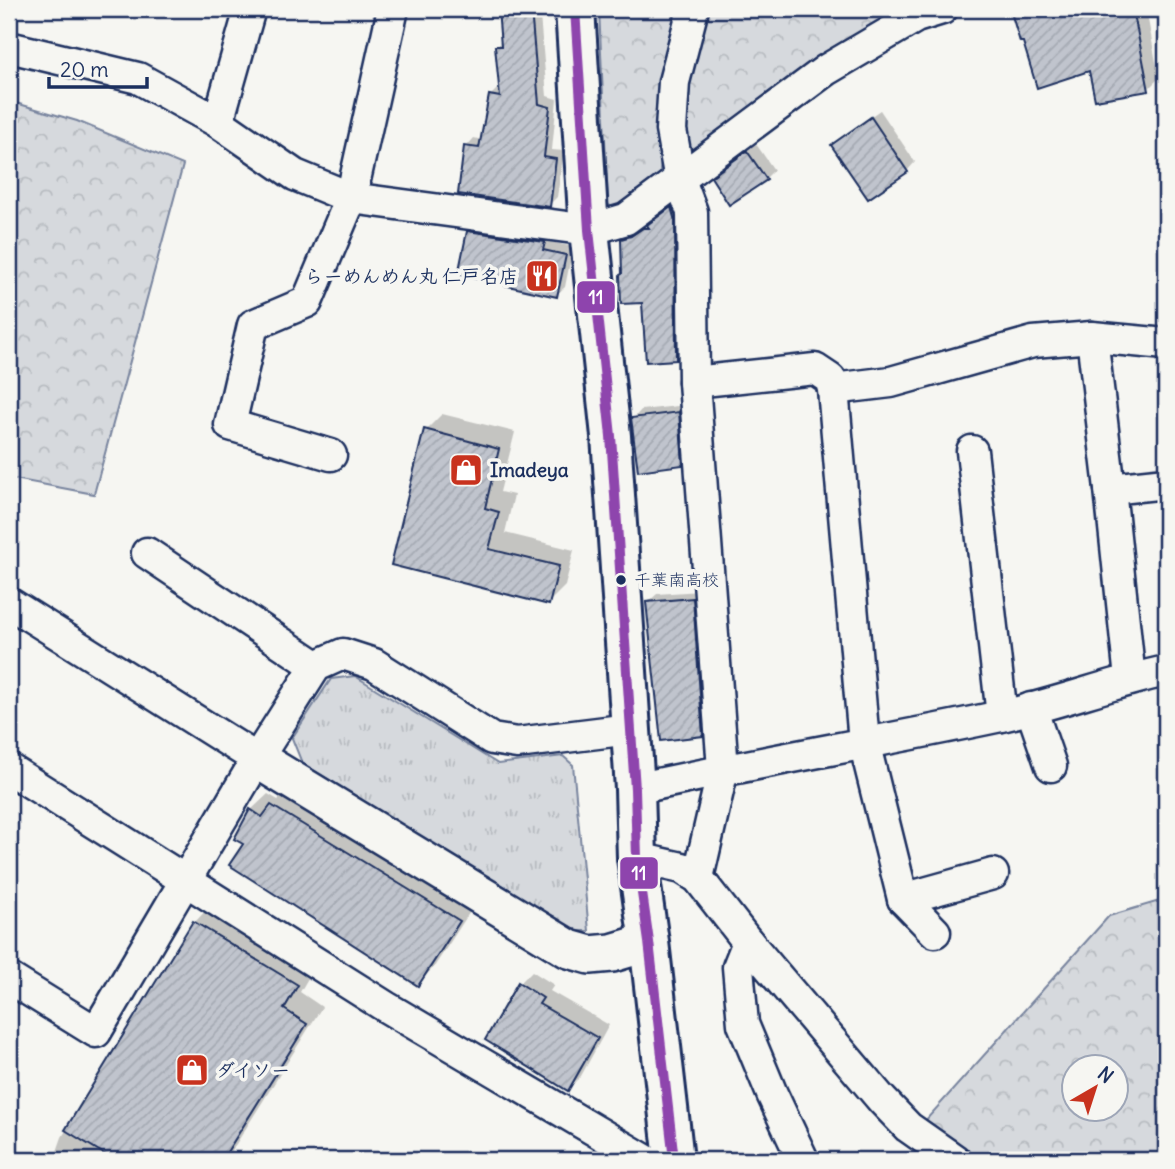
<svg xmlns="http://www.w3.org/2000/svg" width="1175" height="1169" font-family="Delius,'Klee One',sans-serif">
<style>
.grass{fill:url(#grass-tufts);stroke:#78849e;stroke-width:2}
.forest{fill:url(#forest-crowns);stroke:#78849e;stroke-width:2;fill-rule:evenodd}
.shadow{fill:#0003}
.building{fill:url(#building-hatch);stroke:#1b2f5e;stroke-width:2}
.lines{fill:none;stroke-linecap:round;stroke-linejoin:round}
.minor-casing{stroke:#1b2f5e;stroke-width:35}
.tertiary-casing{stroke:#1b2f5e;stroke-width:42}
.primary-casing{stroke:#1b2f5e;stroke-width:44}
.minor{stroke:#f6f6f2;stroke-width:30}
.tertiary{stroke:#f6f6f2;stroke-width:37}
.primary{stroke:#f6f6f2;stroke-width:38}
.bus-1-casing{stroke:#f6f6f2;stroke-width:16}
.bus-1{stroke:#8e44ad;stroke-width:10}
.bus-dot{fill:#1b2f5e;stroke:#f6f6f2;stroke-width:2.5}
.labels{text-anchor:middle;dominant-baseline:central;stroke-width:7;stroke-linejoin:round;paint-order:stroke}
.bus-label{font-size:17px;fill:#1b2f5e;stroke:#f6f6f2;text-anchor:start}
.poi-label{font-size:19px;font-weight:bold;fill:#1b2f5e;stroke:#f6f6f2;text-anchor:start}
.line-badge{stroke:#f6f6f2;stroke-width:2.5}
.badge-label{font-size:19px;text-anchor:middle;font-weight:bold;fill:#fff}
</style>
<defs>
<pattern id="grass-tufts" width="24" height="20" patternUnits="userSpaceOnUse" patternTransform="scale(1.75)"><rect width="24" height="20" fill="#d6d9dd"/><path d="M3 7l-1-3M5 7V3M7 7l1-3M15 17l-1-3M17 17v-4M19 17l1-3" fill="none" stroke="#b7bbc0"/></pattern>
<pattern id="forest-crowns" width="20" height="18" patternUnits="userSpaceOnUse" patternTransform="scale(1.75)"><rect width="20" height="18" fill="#d6d9dd"/><path d="M2 6a3 3 0 1 1 6 0M12 15a3 3 0 1 1 6 0" fill="none" stroke="#b7bbc0"/></pattern>
<pattern id="building-hatch" width="6" height="6" patternUnits="userSpaceOnUse" patternTransform="scale(1.75)"><rect width="6" height="6" fill="#c0c4cd"/><path d="M-1 1l2-2M0 6l6-6M5 7l2-2" fill="none" stroke="#a4a9b2"/></pattern>
</defs>
<rect width="100%" height="100%" fill="#f6f6f2"/>
<filter id="ink" filterUnits="userSpaceOnUse"><feTurbulence type="fractalNoise" baseFrequency=".0143" numOctaves="2"/><feDisplacementMap in="SourceGraphic" scale="14" xChannelSelector="R" yChannelSelector="G"/><feConvolveMatrix kernelMatrix="1 2 1 2 8 2 1 2 1" color-interpolation-filters="sRGB"/></filter>
<g filter="url(#ink)">
<!-- grass -->
<polygon class="grass" points="355,676 498,764 563,756 573,765 589,931 574,931 302,763 292,738 331,679"/>
<!-- forest -->
<g class="forest">
<polygon points="599,9 682,9 661,87 660,186 624,211 608,205"/>
<polygon points="710,9 901,9 689,159 682,91"/>
<polygon points="9,101 77,121 183,165 94,494 9,478"/>
<path d="M1166,899V1160H979L924,1122L1109,916ZM1074,1068H1116V1110H1074Z"/>
</g>
<!-- shadow -->
<g class="shadow">
<polygon points="500,9 543,9 543,12 540,16 547,96 557,99 552,150 564,151 557,197 549,205 466,147 474,138 482,140 490,96 499,87 501,88 497,47 502,41"/>
<polygon points="1012,9 1146,9 1159,78 1148,89 1091,69 1024,39 1021,40"/>
<polygon points="880,110 915,162 907,171 833,145 841,137"/>
<polygon points="756,144 774,170 766,178 722,169"/>
<polygon points="680,201 684,350 675,359 644,301 624,272 623,239 631,231 642,228 654,220"/>
<polygon points="477,224 552,234 551,242 573,247 565,287 556,295 468,232"/>
<polygon points="687,405 690,455 682,464 633,419 641,410"/>
<polygon points="442,414 515,432 500,492 514,495 505,533 574,550 565,586 548,603 393,564 426,430"/>
<polygon points="700,591 711,726 702,734 648,602 657,594"/>
<polygon points="289,789 475,904 434,967 418,983 246,843 251,810 268,794 278,800"/>
<polygon points="211,905 314,968 300,992 322,1007 226,1160 54,1160 62,1137 195,922"/>
<polygon points="532,971 554,985 550,991 609,1025 581,1076 568,1089 520,983"/>
</g>
<!-- building -->
<g class="building">
<polygon points="498,9 531,9 539,104 550,107 544,157 556,159 550,207 458,194 464,146 479,148 489,95 500,97 495,46 501,46"/>
<polygon points="1010,9 1133,9 1149,91 1095,100 1089,71 1037,88 1023,42 1020,42"/>
<polygon points="871,117 908,172 868,199 831,145"/>
<polygon points="747,151 767,180 729,205 711,177"/>
<polygon points="671,207 675,221 676,360 646,362 642,303 621,304 620,275 622,274 621,239 631,236 643,228 649,228 647,225"/>
<polygon points="467,231 545,242 543,250 566,255 557,297 458,275"/>
<polygon points="679,412 683,465 638,471 631,418"/>
<polygon points="424,429 499,449 485,508 499,512 489,549 559,566 549,605 391,565"/>
<polygon points="693,598 703,736 661,741 646,602"/>
<polygon points="271,805 460,921 418,986 229,865 243,844 234,839 250,809 262,817"/>
<polygon points="193,921 298,985 284,1009 307,1024 222,1160 114,1160 65,1130"/>
<polygon points="518,982 543,998 539,1004 598,1038 568,1091 485,1040"/>
</g>
<g class="lines">
<defs>
<g id="minor">
<polyline points="693,9 674,82 671,130 680,180 692,212 694,382 723,769 698,878"/>
<polyline points="9,47 138,78 218,122 295,175 351,198 589,230 626,219 826,70 916,17 942,9"/>
<polyline points="218,122 250,9"/>
<polyline points="1092,337 1110,489 1130,679"/>
<polyline points="694,382 815,369 830,379 833,389 864,742 903,899 935,932"/>
<polyline points="833,389 891,382 1033,342 1092,337 1166,344"/>
<polyline points="972,451 1002,716"/>
<polyline points="331,455 230,425 253,325 307,302 351,198 393,9"/>
<polyline points="1110,489 1166,483"/>
<polyline points="147,553 316,666"/>
<polyline points="9,603 257,759"/>
<polyline points="1031,708 1051,766"/>
<polyline points="9,769 386,1007 645,1160"/>
<path d="M635,789C757,762 880,742 1001,716C1057,704 1110,683 1166,671"/>
<polyline points="637,858 682,868 698,878 748,942 882,1100 908,1127 955,1160"/>
<polyline points="903,899 993,874"/>
<polyline points="748,942 738,967 743,1024 772,1094 803,1160"/>
<polyline points="9,978 96,1032 257,759 316,666 343,654 374,664 492,739 517,743 630,729"/>
</g>
<polyline id="tertiary" points="257,759 569,949 590,955 612,953 649,942"/>
<polyline id="primary" points="575,9 589,230 611,436 635,789 637,858 649,942 674,1160"/>
</defs>
<!-- minor casing -->
<use href="#minor" class="minor-casing"/>
<!-- tertiary casing -->
<use href="#tertiary" class="tertiary-casing"/>
<!-- primary casing -->
<use href="#primary" class="primary-casing"/>
<!-- minor -->
<use href="#minor" class="minor"/>
<!-- tertiary -->
<use href="#tertiary" class="tertiary"/>
<!-- primary -->
<use href="#primary" class="primary"/>
<defs>
<polyline id="bus-1" points="575,9 589,230 611,436 635,789 637,858 649,942 674,1160"/>
</defs>
<!-- bus-1 casing -->
<use href="#bus-1" class="bus-1-casing"/>
<!-- bus-1 -->
<use href="#bus-1" class="bus-1"/>
</g>
</g>
<!-- icons -->
<defs>
<symbol id="restaurant-square" viewBox="-11 -11 22 22"><rect x="-9" y="-9" width="18" height="18" rx="4" fill="#c8321e" stroke="#f6f6f2"/><path d="M-5-6h1v4h1v-4h1v4h1v-4h1v5L-1.5 .5V6h-2V.5L-5-1ZM5-6V6H3V1.5H1.5Q1.5-4 5-6Z" fill="#fff"/></symbol>
<symbol id="shop-square" viewBox="-11 -11 22 22"><rect x="-9" y="-9" width="18" height="18" rx="4" fill="#c8321e" stroke="#f6f6f2"/><path d="M-5-2.5h2.3a2.7 3.5 0 0 1 5.4 0H5L5.5 6h-11ZM-1.5-2.5h3a1.5 2.3 0 0 0-3 0Z" fill="#fff"/></symbol>
</defs>
<g fill-rule="evenodd">
<use href="#restaurant-square" x="523" y="257" width="38" height="38"/>
<use href="#shop-square" x="447" y="451" width="38" height="38"/>
<use href="#shop-square" x="173" y="1051" width="38" height="38"/>
</g>
<!-- markers -->
<circle class="bus-dot" cx="621" cy="580" r="6"/>
<g class="labels">
<!-- bus labels -->
<g class="bus-label">
<text x="634" y="580">千葉南高校</text>
</g>
<!-- poi labels -->
<g class="poi-label">
<text x="518" y="276" text-anchor="end">らーめんめん丸 仁戸名店</text>
<text x="490" y="470">Imadeya</text>
<text x="216" y="1070">ダイソー</text>
</g>
</g>
<g class="line-badge">
<rect x="576" y="280" width="40" height="34" rx="7" fill="#8e44ad"/>
<rect x="619" y="856" width="40" height="34" rx="7" fill="#8e44ad"/>
</g>
<g class="badge-label">
<text x="596" y="304">11</text>
<text x="639" y="880">11</text>
</g>
<!-- margin -->
<rect width="1175" height="1169" fill="none" stroke="#f6f6f2" stroke-width="35"/>
<rect x="18" y="18" width="1140" height="1134" fill="none" stroke="#1b2f5e" stroke-width="2.5" filter="url(#ink)"/>
<!-- north arrow -->
<g transform="translate(1095 1088) rotate(39)"><circle r="33" fill="#f6f6f2" stroke="#9ea6b7" stroke-width="2"/>
<path d="M0-5L12 26L0 18L-12 26Z" fill="#c8321e"/>
<text y="-10" font-size="19" font-weight="bold" text-anchor="middle" fill="#1b2f5e">N</text>
</g>
<!-- scale -->
<path d="M49 77v10h98v-10" fill="none" stroke="#1b2f5e" stroke-width="3.5"/>
<text x="60" y="77" font-size="21" fill="#1b2f5e" stroke="#f6f6f2" stroke-width="5" paint-order="stroke">20 m</text>
</svg>
